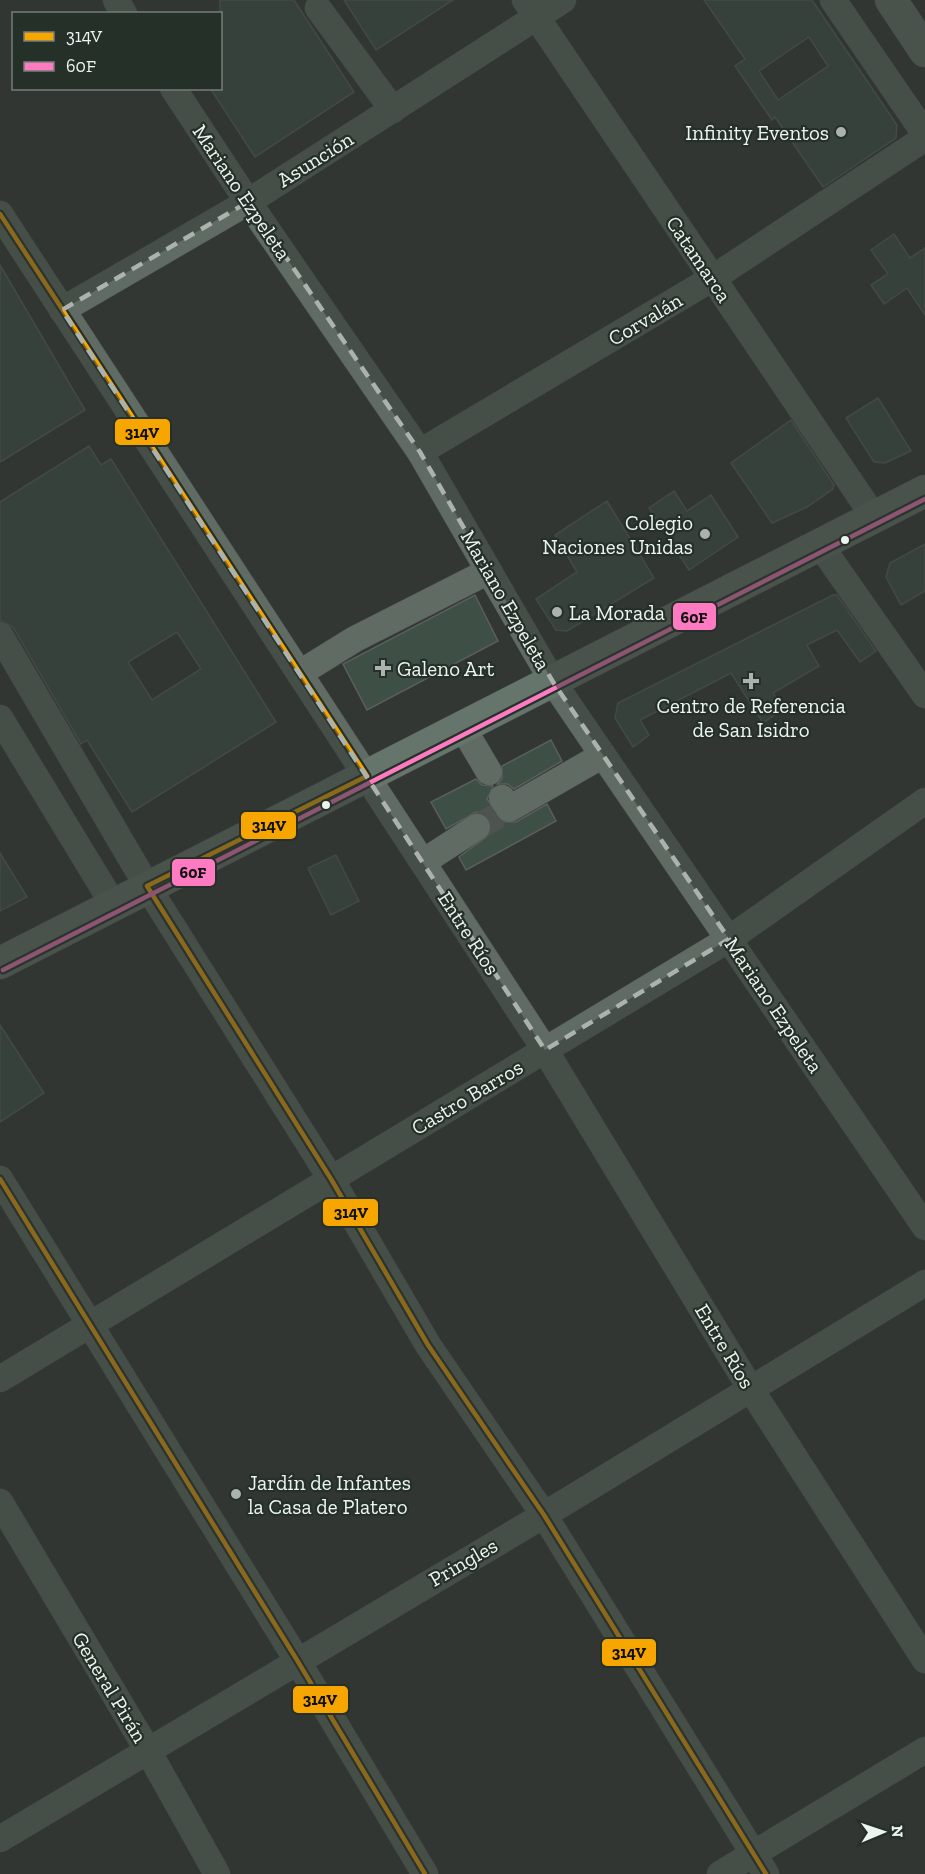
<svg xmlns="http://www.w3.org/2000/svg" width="925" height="1874" font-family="'Zilla Slab',serif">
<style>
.building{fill:#3e4f45;stroke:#5a5f5c;stroke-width:1.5;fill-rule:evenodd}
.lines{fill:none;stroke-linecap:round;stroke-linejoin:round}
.minor-tunnel{stroke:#4e534f;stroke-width:26;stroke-dasharray:26 13;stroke-linecap:butt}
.minor-casing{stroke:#515452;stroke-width:27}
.major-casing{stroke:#515452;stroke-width:33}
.minor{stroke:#606c63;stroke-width:26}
.major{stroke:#66756b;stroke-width:32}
.bus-1-casing{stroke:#253028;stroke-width:9}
.bus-2-casing{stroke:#253028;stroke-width:9}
.bus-1{stroke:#f7a600;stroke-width:4.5}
.bus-2{stroke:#fe7ac1;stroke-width:4.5}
.marked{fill:none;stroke:#acb2ad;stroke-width:4.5;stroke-dasharray:12 8;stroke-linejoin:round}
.poi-dot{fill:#acb2ad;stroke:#253028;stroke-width:2}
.bus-dot{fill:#edf4ef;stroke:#253028;stroke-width:2}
.labels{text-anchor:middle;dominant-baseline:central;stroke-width:4.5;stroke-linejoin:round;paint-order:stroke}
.poi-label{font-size:21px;fill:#edf4ef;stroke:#253028;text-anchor:start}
.street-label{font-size:21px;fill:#edf4ef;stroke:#253028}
.line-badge{stroke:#253028;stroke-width:2}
.pale-badge-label{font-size:16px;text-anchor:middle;font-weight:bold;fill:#111}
</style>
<rect width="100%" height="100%" fill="#323733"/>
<!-- building -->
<g class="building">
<polygon points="220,0 294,0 354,92 255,157 210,88 220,88"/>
<polygon points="344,0 453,0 376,50"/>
<path d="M704,0H812L897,125L896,138L823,187L775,117L772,120L735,66L745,59ZM809,37L828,66L778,100L759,71Z"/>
<polygon points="894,234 910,258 925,248 925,315 907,288 884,304 871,285 888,274 871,250"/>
<polygon points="0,265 85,410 0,462"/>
<polygon points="878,398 911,451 885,463 874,462 846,418"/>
<polygon points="791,420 834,485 833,489 807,507 772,523 731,463"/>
<path d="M89,446L101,465L111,459L276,722L132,812L87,740L81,744L13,627L0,620V502ZM177,632L201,669L152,700L128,662Z"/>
<polygon points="674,491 687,511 711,495 738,537 689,570 649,508"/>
<polygon points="607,501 654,578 567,631 556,630 536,599 577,572 555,535"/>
<polygon points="925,544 925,591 901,605 886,577 890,563"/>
<polygon points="475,595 498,641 367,710 343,664"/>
<polygon points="833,595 837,595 876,651 860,662 837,630 807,645 819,666 773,693 783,709 763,723 731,673 640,720 649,735 633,747 615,718 618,703"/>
<polygon points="551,740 562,761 514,789 508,784 497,784 502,779 502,766"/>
<polygon points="476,779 482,785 493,786 487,799 502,822 516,822 547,804 556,821 466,870 459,857 490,834 490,819 484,814 476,812 446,829 431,802"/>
<polygon points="0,853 27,897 0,911"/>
<polygon points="336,855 359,901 331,915 308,868"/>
<polygon points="0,1025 44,1093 0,1122"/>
</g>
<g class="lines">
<!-- minor-tunnel -->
<polyline class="minor-tunnel" points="477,827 499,815"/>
<defs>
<g id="minor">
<polyline points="116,0 124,14"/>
<polyline points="525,0 874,517"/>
<polyline points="833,0 925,134"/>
<polyline points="318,8 393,110"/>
<polyline points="173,88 248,202 420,452 553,682 925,1227"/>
<polyline points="0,214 545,1050 750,1388 925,1660"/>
<polyline points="62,310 248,202 563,0"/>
<polyline points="420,452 713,278 925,138"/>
<polyline points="820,545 925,695"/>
<polyline points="0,635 147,886 331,1179 428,1345 544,1515 766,1874"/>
<polyline points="300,673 355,639 489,571"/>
<polyline points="0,718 113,904"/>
<polyline points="463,728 489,772"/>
<polyline points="502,798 509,809 603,755"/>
<polyline points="423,862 477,827"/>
<polyline points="0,1179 297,1660 425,1874"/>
<polyline points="0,1379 729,939 925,801"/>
<polyline points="0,1502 147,1749 217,1874"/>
<polyline points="0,1839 544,1515 925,1283"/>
<polyline points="720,1874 925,1750"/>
</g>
<g id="major">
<polyline points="891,0 925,51"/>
<polyline points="0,963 925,491"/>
</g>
</defs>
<!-- minor casing -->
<use href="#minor" class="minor-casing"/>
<!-- major casing -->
<use href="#major" class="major-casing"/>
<!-- minor -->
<use href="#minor" class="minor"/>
<!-- major -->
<use href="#major" class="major"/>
<defs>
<g id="bus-1">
<polyline points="0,214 367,776 147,886 331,1179 428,1345 544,1515 766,1874"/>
<polyline points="0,1179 297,1660 425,1874"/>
</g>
<polyline id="bus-2" points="3,970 925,499"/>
</defs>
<!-- bus-1 casing -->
<use href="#bus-1" class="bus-1-casing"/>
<!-- bus-2 casing -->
<use href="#bus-2" class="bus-2-casing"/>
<!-- bus-1 -->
<use href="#bus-1" class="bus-1"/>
<!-- bus-2 -->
<use href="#bus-2" class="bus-2"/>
</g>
<!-- marked area -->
<path d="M0 0H925V1874H0ZM248,202L420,452L553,682L729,939L545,1050L62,310Z" fill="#323733" fill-opacity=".55" fill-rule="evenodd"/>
<path class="marked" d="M248,202L420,452L553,682L729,939L545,1050L62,310Z"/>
<!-- markers -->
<g class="poi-dot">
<circle cx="841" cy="132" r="6"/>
<circle cx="705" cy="534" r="6"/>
<circle cx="557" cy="612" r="6"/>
<path d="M380 659h6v6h6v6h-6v6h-6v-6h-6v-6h6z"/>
<path d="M748 672h6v6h6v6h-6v6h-6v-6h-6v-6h6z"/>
<circle cx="236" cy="1494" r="6"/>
</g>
<g class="bus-dot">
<circle cx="845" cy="540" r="5"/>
<circle cx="326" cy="805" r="5"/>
</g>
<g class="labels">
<!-- poi labels -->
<g class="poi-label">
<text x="829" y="132" text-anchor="end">Infinity Eventos</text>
<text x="693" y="522" text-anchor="end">Colegio<tspan x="693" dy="24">Naciones Unidas</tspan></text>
<text x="569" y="612">La Morada</text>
<text x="397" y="668">Galeno Art</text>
<text x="751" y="705" text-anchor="middle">Centro de Referencia<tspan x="751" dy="24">de San Isidro</tspan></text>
<text x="248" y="1482">Jardín de Infantes<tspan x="248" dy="24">la Casa de Platero</tspan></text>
</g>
<!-- street labels -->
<g class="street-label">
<text transform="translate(315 159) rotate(-32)">Asunción</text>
<text transform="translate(242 192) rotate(56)">Mariano Ezpeleta</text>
<text transform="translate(699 259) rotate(56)">Catamarca</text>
<text transform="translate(645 319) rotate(-31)">Corvalán</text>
<text transform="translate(506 600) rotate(60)">Mariano Ezpeleta</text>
<text transform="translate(469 933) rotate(57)">Entre Ríos</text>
<text transform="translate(774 1005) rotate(56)">Mariano Ezpeleta</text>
<text transform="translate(467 1097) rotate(-31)">Castro Barros</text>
<text transform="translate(725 1346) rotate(59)">Entre Ríos</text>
<text transform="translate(463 1562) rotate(-30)">Pringles</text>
<text transform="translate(110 1687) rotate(59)">General Pirán</text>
</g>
</g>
<g class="line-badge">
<rect x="114" y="418" width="57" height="28" rx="6" fill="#f7a600"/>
<rect x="672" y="602" width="45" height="29" rx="6" fill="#fe7ac1"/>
<rect x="240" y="811" width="57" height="29" rx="6" fill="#f7a600"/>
<rect x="171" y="858" width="45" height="29" rx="6" fill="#fe7ac1"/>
<rect x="322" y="1198" width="57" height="29" rx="6" fill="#f7a600"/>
<rect x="601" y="1638" width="56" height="29" rx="6" fill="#f7a600"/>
<rect x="292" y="1685" width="57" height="29" rx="6" fill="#f7a600"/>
</g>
<g class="pale-badge-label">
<text x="142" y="438">314V</text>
<text x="694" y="623">60F</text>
<text x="269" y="831">314V</text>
<text x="193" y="878">60F</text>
<text x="351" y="1218">314V</text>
<text x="629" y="1658">314V</text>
<text x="320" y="1705">314V</text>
</g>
<!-- legend -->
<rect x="12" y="12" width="210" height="78" fill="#253028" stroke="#757e78" stroke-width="1.5"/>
<rect x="24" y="32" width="30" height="9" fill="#f7a600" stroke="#757e78" stroke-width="1.5"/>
<text x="66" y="42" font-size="18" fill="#edf4ef">314V</text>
<rect x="24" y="62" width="30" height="9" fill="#fe7ac1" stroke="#757e78" stroke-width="1.5"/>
<text x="66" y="72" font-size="18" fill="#edf4ef">60F</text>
<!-- north arrow -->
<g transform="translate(883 1832) rotate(88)" stroke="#253028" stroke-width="4.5" paint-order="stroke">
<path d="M0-4.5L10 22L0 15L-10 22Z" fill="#edf4ef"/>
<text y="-9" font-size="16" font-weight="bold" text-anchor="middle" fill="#edf4ef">N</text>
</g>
</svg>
